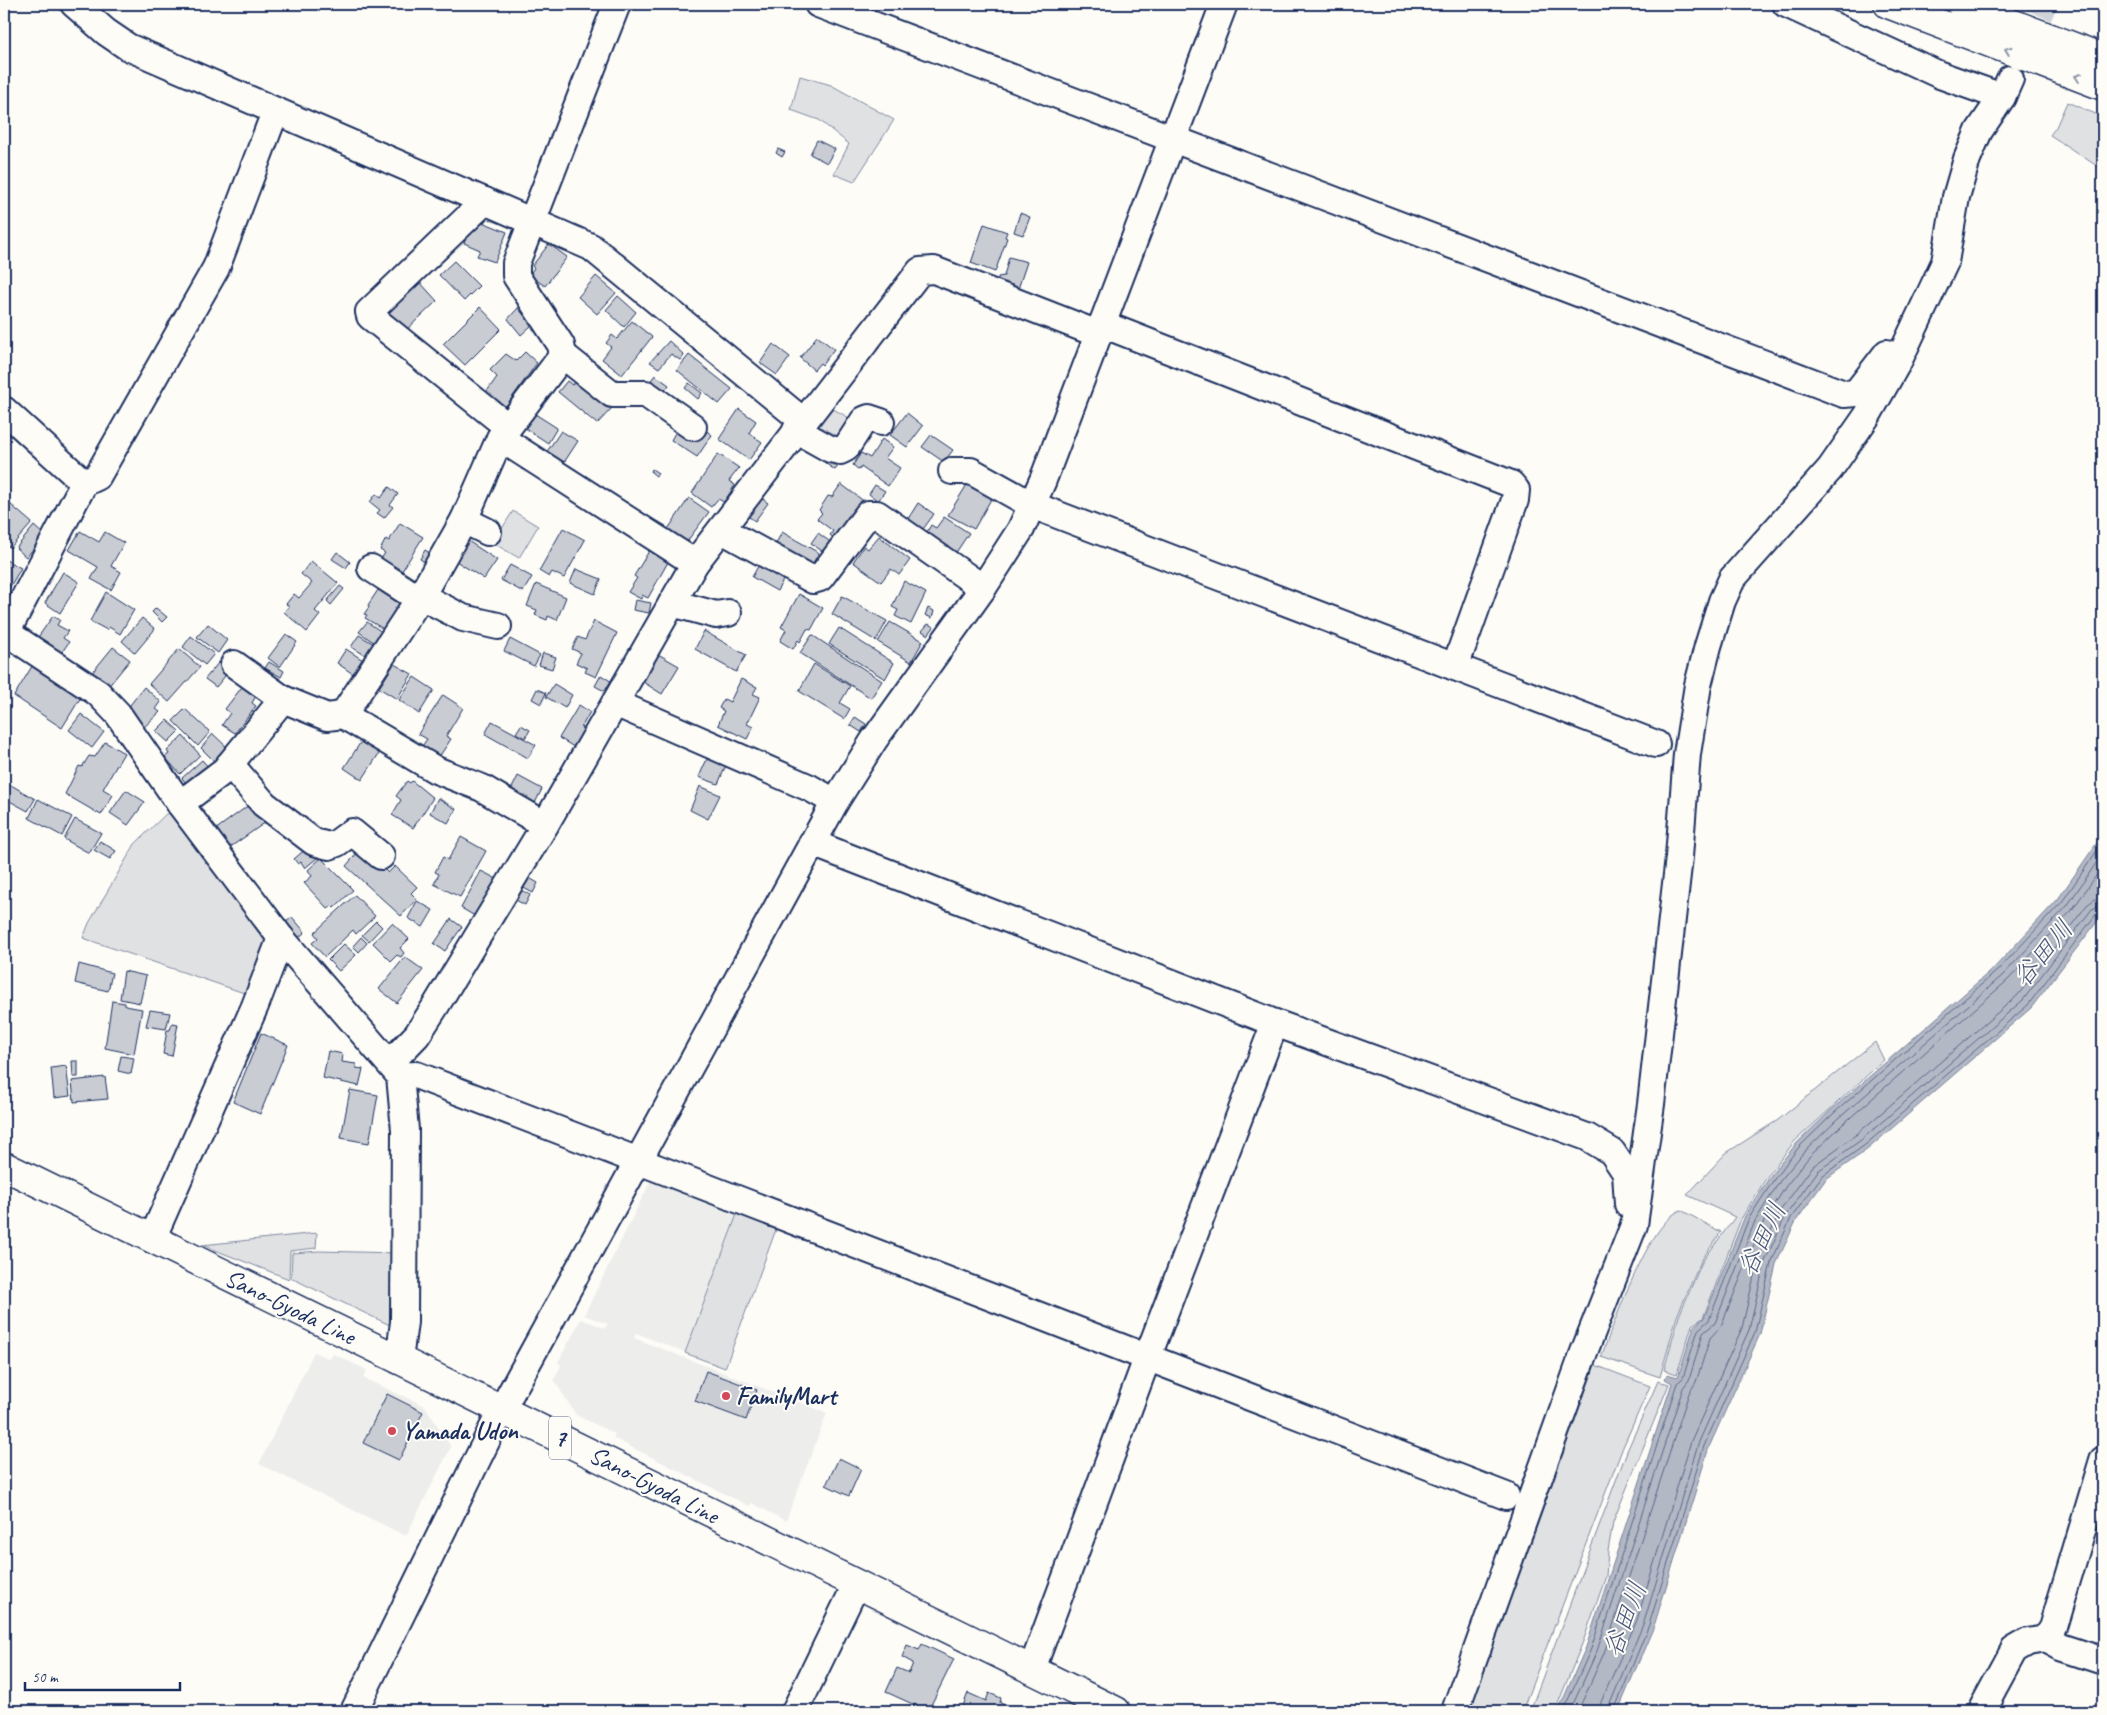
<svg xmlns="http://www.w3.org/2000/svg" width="2107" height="1715" font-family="Caveat,'Klee One',sans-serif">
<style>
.built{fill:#edeeec}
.green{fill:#e0e1e3;stroke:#7e88a0}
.water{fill:#b3b8c5;stroke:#76819c}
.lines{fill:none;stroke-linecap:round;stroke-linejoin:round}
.shore{stroke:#586687;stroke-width:1}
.building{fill:#c9ccd3;stroke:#1b2f5e}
.minor-tunnel{stroke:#d0d3d8;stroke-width:26;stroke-dasharray:26 13;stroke-linecap:butt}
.minor-casing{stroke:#1b2f5e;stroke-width:30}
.major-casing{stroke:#1b2f5e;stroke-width:31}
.highway-casing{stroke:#1b2f5e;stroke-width:31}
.minor{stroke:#fdfcf7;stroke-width:26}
.major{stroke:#fdfcf7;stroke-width:28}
.highway{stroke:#fdfcf7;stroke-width:28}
.oneway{stroke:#8c96aa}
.poi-dot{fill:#d1495b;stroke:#fdfcf7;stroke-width:2}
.labels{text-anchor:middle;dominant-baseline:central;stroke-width:4;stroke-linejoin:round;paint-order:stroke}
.shield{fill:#fdfcf7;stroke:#5f6c8c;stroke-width:1}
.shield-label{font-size:24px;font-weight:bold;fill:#1b2f5e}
.street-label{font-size:25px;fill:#1b2f5e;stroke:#fdfcf7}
.poi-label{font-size:25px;font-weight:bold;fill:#1b2f5e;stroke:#fdfcf7;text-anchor:start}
.water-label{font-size:26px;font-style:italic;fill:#49587d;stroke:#fdfcf7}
</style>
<rect width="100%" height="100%" fill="#fdfcf7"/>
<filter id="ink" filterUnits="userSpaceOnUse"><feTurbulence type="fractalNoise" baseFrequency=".02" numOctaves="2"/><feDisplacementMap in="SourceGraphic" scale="10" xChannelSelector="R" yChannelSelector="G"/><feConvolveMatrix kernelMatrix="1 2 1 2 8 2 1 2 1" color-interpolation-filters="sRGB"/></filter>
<g filter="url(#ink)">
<!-- built -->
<g class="built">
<polygon points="653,1176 778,1224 725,1368 636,1333 634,1338 827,1413 786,1521 752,1503 749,1506 613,1438 615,1434 576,1415 554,1380 561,1365 558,1362 581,1319 605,1328 608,1324 584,1315"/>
<polygon points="314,1352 330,1359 333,1354 367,1370 363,1378 425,1406 451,1447 406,1536 259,1464"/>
</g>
<!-- green -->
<g class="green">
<polygon points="2100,4 2103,4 2103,27 2096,25"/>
<polygon points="800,76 831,85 894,120 854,182 834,174 849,144 819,120 791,110"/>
<polygon points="2067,102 2103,117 2103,170 2050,135 2056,127"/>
<polygon points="828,406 853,420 839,438 827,437 813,427"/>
<polygon points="513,511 538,526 519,558 493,543"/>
<polygon points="174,806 273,940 250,995 83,938 89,923 135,844"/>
<polygon points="1875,1042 1884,1060 1794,1142 1767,1177 1741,1219 1703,1318 1692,1325 1677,1374 1664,1370 1679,1316 1702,1262 1735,1217 1687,1195 1726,1153 1778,1120"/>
<polygon points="739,1209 778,1224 725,1368 685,1353"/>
<path d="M1681,1210L1721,1232L1701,1261L1677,1316L1660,1377L1601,1357C1614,1324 1649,1222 1681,1210Z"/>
<polygon points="317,1233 316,1248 290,1251 289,1279 202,1245"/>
<polygon points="319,1251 396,1253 396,1328 291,1278 292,1253"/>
<polygon points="1595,1365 1650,1386 1623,1447 1522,1711 1470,1711"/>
<polygon points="1658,1381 1669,1384 1613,1522 1608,1551 1606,1576 1584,1639 1555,1711 1530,1711 1627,1451"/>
</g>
<!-- water -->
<polygon class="water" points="2103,834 2103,914 2031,1008 1868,1149 1826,1179 1796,1221 1776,1264 1760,1334 1709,1447 1654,1626 1618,1711 1558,1711 1586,1647 1672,1383 1665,1379 1667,1374 1678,1377 1694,1326 1704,1318 1745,1216 1771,1175 1796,1144 1830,1111 1995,967 2058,899"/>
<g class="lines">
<!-- shore -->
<g class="shore">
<polyline points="1563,1711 1591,1649 1677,1383 1683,1378 1698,1330 1709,1320 1749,1218 1775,1178 1799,1147 1833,1114 1998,970 2062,902 2103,842"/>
<polyline points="1570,1711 1597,1651 1683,1388 1689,1380 1703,1333 1715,1323 1755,1221 1780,1181 1804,1152 1838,1119 2003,975 2067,906 2103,853"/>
<polyline points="1578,1711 1604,1653 1689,1393 1696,1382 1710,1338 1721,1326 1762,1225 1786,1186 1809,1157 1843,1124 2008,980 2072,910 2103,866"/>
<polyline points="1600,1711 1601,1702 1637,1620 1691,1441 1742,1328 1758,1259 1780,1211 1813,1166 1857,1134 2018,995 2087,905 2095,899 2103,897"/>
<polyline points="1607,1711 1644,1622 1698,1444 1749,1330 1765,1261 1786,1215 1818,1171 1861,1140 2023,1000 2092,909 2103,905"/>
<polyline points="1614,1711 1649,1625 1704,1446 1755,1332 1771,1263 1791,1218 1822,1176 1865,1145 2028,1005 2097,913 2103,911"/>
</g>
</g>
<!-- building -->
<g class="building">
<polygon points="817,140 835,149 827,163 810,154"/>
<polygon points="778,149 785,152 782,157 776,153"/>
<polygon points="1020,213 1030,217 1023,235 1014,232"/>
<polygon points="480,221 507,232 495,262 477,256 480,250 464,243 471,226 478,228"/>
<polygon points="984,224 1007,232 1005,237 1007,238 995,272 971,263"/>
<polygon points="549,244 567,257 545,286 529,275 534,268 532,266"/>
<polygon points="1009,257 1027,262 1018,289 998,283 998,277 1004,276"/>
<polygon points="454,261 479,286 464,301 439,275"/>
<polygon points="596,276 616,293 597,314 578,297"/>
<polygon points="419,281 437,301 402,334 380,313"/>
<polygon points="618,296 636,312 624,327 606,310"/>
<polygon points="480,307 501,329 465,365 443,344"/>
<polygon points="518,308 532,325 521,335 508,319"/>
<polygon points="632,321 652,337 622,375 602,359 611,347 606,343 612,335 617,339"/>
<polygon points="817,336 834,349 822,365 820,363 814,370 800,358"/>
<polygon points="669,341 684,355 680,360 671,354 659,368 650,362"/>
<polygon points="773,344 790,357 777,375 760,363"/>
<polygon points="525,352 537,363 503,410 485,394 497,377 490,370 506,354 516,361"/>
<polygon points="689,355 732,389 719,404 677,370"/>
<polygon points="655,375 669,385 660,397 646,387"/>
<polygon points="567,381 572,385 576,382 583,388 586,385 612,408 597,424 558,392"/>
<polygon points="689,383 702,393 698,399 685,388"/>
<polygon points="739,409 756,421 749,433 762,442 749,460 719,439"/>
<polygon points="532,412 557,428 548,443 522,426"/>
<polygon points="907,413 923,426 907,447 890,435"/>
<polygon points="679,426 704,429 712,435 697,457 671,440"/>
<polygon points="561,431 578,441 563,464 546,453"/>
<polygon points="931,435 953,450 944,462 922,447"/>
<polygon points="882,439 893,447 885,458 900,468 888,486 861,467 859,470 853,465 861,453 870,458"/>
<polygon points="718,454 739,468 729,481 735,485 724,502 718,499 711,507 692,493"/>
<polygon points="830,456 840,464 835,470 825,463"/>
<polygon points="652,469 658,473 656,476 651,472"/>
<polygon points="970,480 994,494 974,529 948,515"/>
<polygon points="841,484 865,502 837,541 830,535 833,531 817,519 822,513 819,510 828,496 832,497"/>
<polygon points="875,485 885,491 878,501 869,494"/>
<polygon points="389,487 398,494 390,505 393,507 384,518 377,513 380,510 370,502 376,494 381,498"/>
<polygon points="760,497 768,503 755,521 746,515"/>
<polygon points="689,498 709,512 682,548 664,535"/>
<polygon points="918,503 934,514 921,532 906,522"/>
<polygon points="10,504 32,523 10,548 4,543 4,510"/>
<polygon points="944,517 969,533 953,557 924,537 931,525 936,528"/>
<polygon points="656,520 666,526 661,533 651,526"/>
<polygon points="400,523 423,537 402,571 381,559 385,553 380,550 386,539 389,541"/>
<polygon points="34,526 45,536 26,557 16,548"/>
<polygon points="563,528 585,540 564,578 552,572 549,577 539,571"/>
<polygon points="80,531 99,542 105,532 124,543 111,566 121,572 111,590 91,579 98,567 69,550"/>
<polygon points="782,532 819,553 809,569 773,549"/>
<polygon points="818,533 833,544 826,554 811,543"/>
<polygon points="879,536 910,560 899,575 891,569 881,582 853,562 864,546 868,549"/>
<polygon points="468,541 497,560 484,579 456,561"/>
<polygon points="425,550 433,555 428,564 420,559"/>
<polygon points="649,551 668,562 648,598 642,595 641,599 628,592 637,578 634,576"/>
<polygon points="337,552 350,562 346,568 332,559"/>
<polygon points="4,559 21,568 8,590 11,592 4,606"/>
<polygon points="311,561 338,583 315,611 320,615 307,632 284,612 289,606 286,604 294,594 299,598 312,583 301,574"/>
<polygon points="761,561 786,575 777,591 752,577"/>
<polygon points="510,565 532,577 523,592 501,580"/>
<polygon points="576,569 601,579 595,594 570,583"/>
<polygon points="63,572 79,582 60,613 45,603"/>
<polygon points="904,581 926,593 911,624 895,616 898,610 892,607"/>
<polygon points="536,584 566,597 557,620 548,616 547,620 535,615 537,610 527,606"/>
<polygon points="340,586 344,589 331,605 327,601"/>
<polygon points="378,590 401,605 385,630 365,618 367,615 364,614 369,607 368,605"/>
<polygon points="106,592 134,610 120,634 109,627 107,630 90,621"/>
<polygon points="799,594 823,608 811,630 807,629 800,642 798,640 793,649 780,641 786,630 781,627"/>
<polygon points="842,596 887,621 876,641 832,614"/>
<polygon points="635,600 651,603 649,613 633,610"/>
<polygon points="156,608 167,617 162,622 152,612"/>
<polygon points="928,608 934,611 932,618 925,615"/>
<polygon points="53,616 60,620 57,625 68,631 63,638 69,642 60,655 36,640"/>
<polygon points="142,618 155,629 135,653 122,641"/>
<polygon points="594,621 617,633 596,677 585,672 587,668 576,663 581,653 572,649 578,637 585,640"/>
<polygon points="367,622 382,632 375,643 359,632"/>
<polygon points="890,622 923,641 911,662 878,642"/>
<polygon points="208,624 227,640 218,653 197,637"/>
<polygon points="928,624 934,627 928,635 922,631"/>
<polygon points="839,628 894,663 885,679 829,644"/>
<polygon points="704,631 746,655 736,672 695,649"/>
<polygon points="286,634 297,642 280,667 268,658"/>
<polygon points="359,635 374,644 367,656 351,647"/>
<polygon points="812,635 882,681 871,698 800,653"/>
<polygon points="191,636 214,654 205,665 183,647"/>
<polygon points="510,639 540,655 534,666 504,651"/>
<polygon points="113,647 130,660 107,688 91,674"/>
<polygon points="179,649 200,667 169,702 149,684"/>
<polygon points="346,649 366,662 356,676 337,663"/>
<polygon points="543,653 556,657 552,669 539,665"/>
<polygon points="658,654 679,666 662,694 643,682"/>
<polygon points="219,662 230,670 216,687 205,679"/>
<polygon points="269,662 284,671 281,677 265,668"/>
<polygon points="34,663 84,692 62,728 14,696"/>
<polygon points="394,664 412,674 397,699 379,688"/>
<polygon points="814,664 850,686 840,703 850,709 844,719 799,691"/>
<polygon points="601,675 612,682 606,692 595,686"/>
<polygon points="414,677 434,690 419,714 399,700"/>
<polygon points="741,679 757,687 753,694 760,697 747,724 753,727 747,739 718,725 724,711 719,708 724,699 730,702"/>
<polygon points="245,683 257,694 252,703 256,706 235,733 222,725 230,713 225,709"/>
<polygon points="554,684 572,695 565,708 546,697"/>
<polygon points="144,687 161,702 156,709 160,712 141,730 127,709"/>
<polygon points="537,689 546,693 541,704 532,699"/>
<polygon points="443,695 463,708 446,736 451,739 437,760 420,749 427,739 418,734"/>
<polygon points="579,705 590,712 581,728 584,730 574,747 559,738"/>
<polygon points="185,709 210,732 198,746 173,721"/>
<polygon points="81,714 104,732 92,748 69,730"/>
<polygon points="855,717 866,724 861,732 850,725"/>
<polygon points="167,720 179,731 168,742 156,731"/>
<polygon points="492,721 536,745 528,758 485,734"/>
<polygon points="521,725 530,730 525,738 516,733"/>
<polygon points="213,734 230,750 217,764 201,748"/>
<polygon points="183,736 200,755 180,774 165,757 169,754 167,751"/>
<polygon points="362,740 380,752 362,780 344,768"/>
<polygon points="105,742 124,753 103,789 113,795 101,815 65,794 79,766 82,767 89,756 95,757"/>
<polygon points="710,752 728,761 718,784 699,777"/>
<polygon points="202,760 211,770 190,789 182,778"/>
<polygon points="518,776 542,789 534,805 510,792"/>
<polygon points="407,781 410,783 412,781 433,798 413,828 392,815 401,800 396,796"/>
<polygon points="11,785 35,799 28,811 4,798"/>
<polygon points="700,786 720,795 708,819 690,810"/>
<polygon points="126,790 145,802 128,825 110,813"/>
<polygon points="438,798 456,809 448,823 430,813"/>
<polygon points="38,799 72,817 62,836 29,818"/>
<polygon points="253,802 266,822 229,848 215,830"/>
<polygon points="75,819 101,833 89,853 64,839"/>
<polygon points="461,837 486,851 460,897 434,884 439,874 435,872 443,857 448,860"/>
<polygon points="100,841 116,851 110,859 94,850"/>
<polygon points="308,847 317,858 305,868 301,862 298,864 294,859"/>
<polygon points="358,852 377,868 380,865 388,873 395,866 417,887 411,893 417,899 401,916 346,866"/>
<polygon points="321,858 353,890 334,908 332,906 328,909 304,883 312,876 308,870"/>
<polygon points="481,871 497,879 475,916 461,908"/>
<polygon points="524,875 538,883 533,893 518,885"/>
<polygon points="518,888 530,895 525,905 512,898"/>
<polygon points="355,895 375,916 356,934 353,930 325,957 312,943 318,938 314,933"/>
<polygon points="417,901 433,910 423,927 408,918"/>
<polygon points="292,917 305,932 295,941 282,926"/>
<polygon points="451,919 462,927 445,951 434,944"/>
<polygon points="376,921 382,927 369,941 362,935"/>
<polygon points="392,923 409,939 400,948 404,953 401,957 397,955 391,961 373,943"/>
<polygon points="361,937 367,943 359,952 353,946"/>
<polygon points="344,944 356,955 339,971 328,960"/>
<polygon points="405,957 423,970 397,1003 379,989"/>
<polygon points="79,964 112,973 108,991 75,983"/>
<polygon points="124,971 146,976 140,1003 120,999"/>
<polygon points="112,1001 125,1003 125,1006 142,1009 134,1054 105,1048"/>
<polygon points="150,1010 170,1013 166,1029 146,1026"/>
<polygon points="172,1023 178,1024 172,1056 163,1054 167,1030 170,1030"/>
<polygon points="261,1033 288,1045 260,1114 233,1102"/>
<polygon points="328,1051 343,1054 342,1062 356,1064 356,1068 363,1069 359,1086 323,1078"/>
<polygon points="121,1056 134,1058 131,1074 118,1071"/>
<polygon points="72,1061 78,1061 78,1077 73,1077"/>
<polygon points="66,1066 70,1096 54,1098 51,1068"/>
<polygon points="105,1077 108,1099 74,1102 72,1081"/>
<polygon points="350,1090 378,1095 369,1143 341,1138"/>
<polygon points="706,1371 757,1390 746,1420 695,1401"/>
<polygon points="387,1394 423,1412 399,1460 363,1443"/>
<polygon points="839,1458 861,1469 849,1496 826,1485"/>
<polygon points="922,1644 954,1659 928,1711 886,1692 897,1668 909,1673 913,1663 902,1657 907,1645 919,1650"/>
<polygon points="968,1693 986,1701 989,1693 1001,1698 1000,1703 1010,1707 1008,1711 961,1711"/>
</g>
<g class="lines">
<!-- minor-tunnel -->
<polyline class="minor-tunnel" points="2023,51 2044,4"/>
<defs>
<g id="minor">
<polyline points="74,4 106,32 128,47 591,247 803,421"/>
<polyline points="818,4 1844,394 1856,393 1887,353"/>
<polyline points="1786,4 1940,75 2002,97"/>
<polyline points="485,201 369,312 370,316 508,427"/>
<polyline points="1102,324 1511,484 1516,490 1515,500 1455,667"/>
<polyline points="563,355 612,394 646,394 693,427"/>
<polyline points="4,410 84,483"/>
<polyline points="796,430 830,449 840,451 846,448 864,420 869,418 881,422"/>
<polyline points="500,438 695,563"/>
<polyline points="952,471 971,471 1032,505 1656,744"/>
<polyline points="464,520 488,532"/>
<polyline points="722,530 813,580 820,578 868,514 877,514 983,588"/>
<polyline points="371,568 419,599"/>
<polyline points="421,596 463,618 498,626"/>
<polyline points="672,603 716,615 728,613"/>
<polyline points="4,631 98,693 118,714 180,804 281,938 400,1076 405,1130 404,1322 399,1360"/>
<polyline points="4,637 84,483 97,477 216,268 275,112"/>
<polyline points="234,664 283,699"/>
<polyline points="615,703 810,788 835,802"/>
<polyline points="343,715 436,770 482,788 545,825"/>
<polyline points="230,764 264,804 314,842 329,846 337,843 352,832 381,856"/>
<polyline points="180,804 225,770 283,699 327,717 343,715 421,596 464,520 500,438 563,355 561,345 516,276 516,263 617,4"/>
<polyline points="812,843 1275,1023 1587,1137 1612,1152 1626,1173 1628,1204"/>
<polyline points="390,1063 417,1035 435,1007 545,825 695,563 920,271 934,270 1098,334"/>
<polyline points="400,1076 416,1075 1506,1496"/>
<polyline points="152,1239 255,1006 281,938"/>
<polyline points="2045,1639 2060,1647 2103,1661"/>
<polyline points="1032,1669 1148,1356 1275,1023"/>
<polyline points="354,1711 502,1409 835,802 874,740 983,588 1021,529 1043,480 1224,4"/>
<polyline points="795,1711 856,1585"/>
<polyline points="1455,1711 1584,1352 1634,1225 1651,1104 1679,857 1687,754 1698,685 1708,646 1722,601 1732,579 1830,469 1867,416 1899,360 1945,262 1956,197 1967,159 1979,131 2002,97 2010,79"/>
<polyline points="1981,1711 2014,1650 2028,1642 2045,1639 2053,1627 2103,1460"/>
</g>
<polyline id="major" points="4,1166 1116,1711"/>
<g id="highway">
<polyline points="1888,4 2103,86"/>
<polyline points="1961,4 2103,58"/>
</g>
</defs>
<!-- minor casing -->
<use href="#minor" class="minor-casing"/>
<!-- major casing -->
<use href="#major" class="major-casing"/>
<!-- highway casing -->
<use href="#highway" class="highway-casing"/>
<!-- minor -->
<use href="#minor" class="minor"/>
<!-- major -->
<use href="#major" class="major"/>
<!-- highway -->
<use href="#highway" class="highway"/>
</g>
<!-- one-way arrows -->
<defs><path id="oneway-chevron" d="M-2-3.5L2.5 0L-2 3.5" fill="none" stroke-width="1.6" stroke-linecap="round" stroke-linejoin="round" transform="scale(1.25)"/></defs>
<g class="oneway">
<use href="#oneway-chevron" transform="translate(2008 50) rotate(-159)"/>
<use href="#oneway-chevron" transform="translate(2078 77) rotate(-160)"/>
</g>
</g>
<!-- markers -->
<g class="poi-dot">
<circle cx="726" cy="1396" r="5"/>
<circle cx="392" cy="1431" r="5"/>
</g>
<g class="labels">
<!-- shield labels -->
<rect class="shield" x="549" y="1416.5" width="22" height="43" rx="4"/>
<g class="shield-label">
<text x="560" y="1438">7</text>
</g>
<!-- street labels -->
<g class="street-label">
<text transform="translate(290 1307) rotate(26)">Sano-Gyoda Line</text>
<text transform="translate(654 1485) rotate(27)">Sano-Gyoda Line</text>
</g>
<!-- poi labels -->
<g class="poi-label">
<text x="736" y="1396">FamilyMart</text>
<text x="402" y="1431">Yamada Udon</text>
</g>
<!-- water labels -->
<g class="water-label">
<text transform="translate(2043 953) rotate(-50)">谷田川</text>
<text transform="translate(1762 1239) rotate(-64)">谷田川</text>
<text transform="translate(1625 1619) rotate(-69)">谷田川</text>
</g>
</g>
<!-- margin -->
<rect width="2107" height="1715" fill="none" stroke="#fdfcf7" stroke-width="20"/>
<rect x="10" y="10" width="2087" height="1695" fill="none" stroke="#1b2f5e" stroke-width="2" filter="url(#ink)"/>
<!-- scale -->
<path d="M25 1682v8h155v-8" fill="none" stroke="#1b2f5e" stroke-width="2.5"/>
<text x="32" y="1682" font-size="15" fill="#1b2f5e" stroke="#fdfcf7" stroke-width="4" paint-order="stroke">50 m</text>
</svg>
